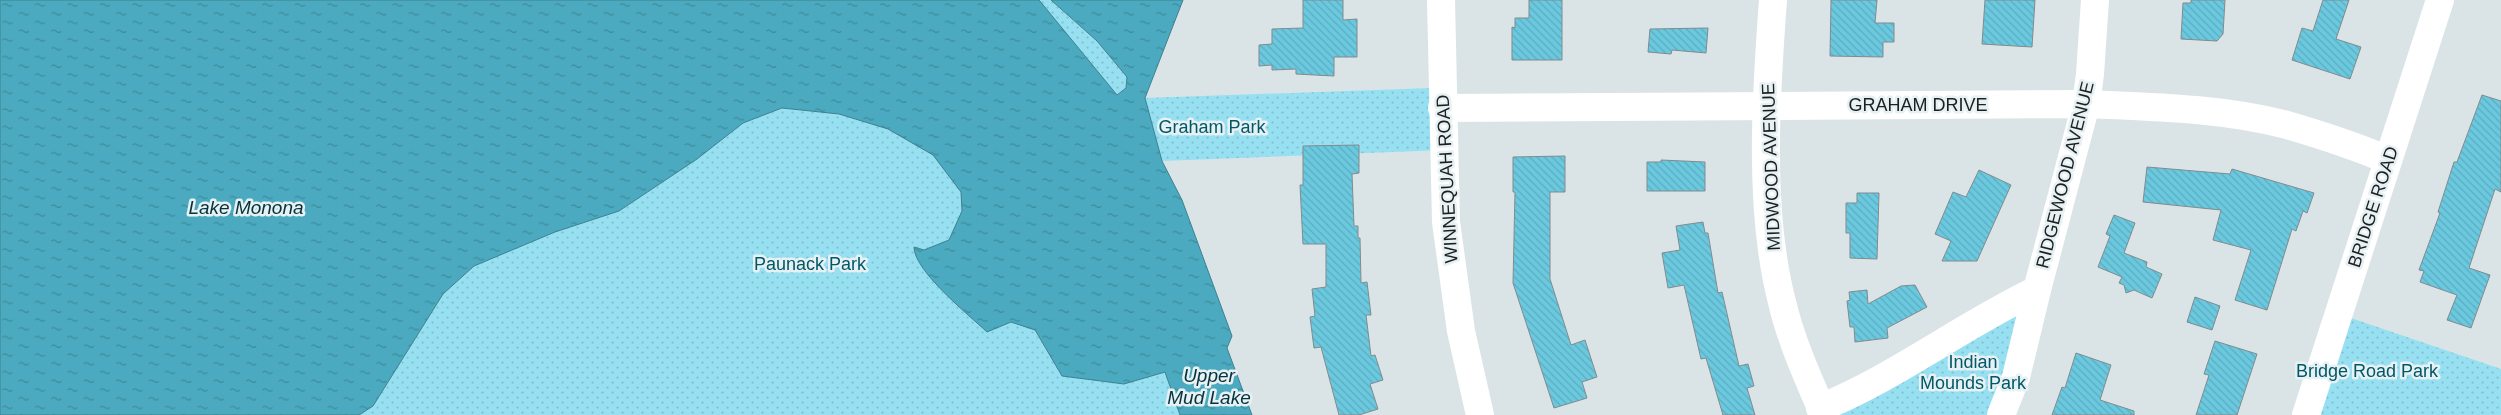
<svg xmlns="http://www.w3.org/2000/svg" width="2501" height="415" font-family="Arial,sans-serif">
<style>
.grass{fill:url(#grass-dots)}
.water{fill:url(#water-ripples);stroke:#3d8190}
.building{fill:url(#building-back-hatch);stroke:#818b8d}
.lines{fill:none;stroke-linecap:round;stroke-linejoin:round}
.minor{stroke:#fff;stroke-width:28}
.labels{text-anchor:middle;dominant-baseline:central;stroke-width:5;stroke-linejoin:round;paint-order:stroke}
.street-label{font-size:18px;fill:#1c2021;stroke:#e7f1f4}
.park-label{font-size:18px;fill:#015867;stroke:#e7f1f4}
.water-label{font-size:19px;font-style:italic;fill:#04333c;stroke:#e7f1f4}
</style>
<defs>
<pattern id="grass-dots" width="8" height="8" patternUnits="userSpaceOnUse" patternTransform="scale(1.25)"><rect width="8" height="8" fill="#96e0f2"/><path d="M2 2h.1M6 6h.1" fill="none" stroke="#81c0cf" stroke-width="1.8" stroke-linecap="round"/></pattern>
<pattern id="water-ripples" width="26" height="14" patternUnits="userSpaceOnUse" patternTransform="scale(1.25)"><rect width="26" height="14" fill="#4baabf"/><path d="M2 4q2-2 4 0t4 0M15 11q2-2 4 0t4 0" fill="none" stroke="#3e8a9b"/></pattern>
<pattern id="building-back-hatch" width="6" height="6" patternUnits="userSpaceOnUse" patternTransform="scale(1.25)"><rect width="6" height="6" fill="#6bc9df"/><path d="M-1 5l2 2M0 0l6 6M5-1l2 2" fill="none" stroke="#5cacbf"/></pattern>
</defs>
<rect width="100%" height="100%" fill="#dae4e7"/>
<!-- grass -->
<g class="grass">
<polygon points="1039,0 1051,0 1097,41 1127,77 1126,88 1116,95"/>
<polygon points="1432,88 1444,150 1162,161 1145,98"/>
<polygon points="783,108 839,114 888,129 933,155 961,191 962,211 1062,376 1124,384 1165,372 1180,415 359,415 373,406 443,294 474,266 555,232 619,211 697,159 743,123"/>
<polygon points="2037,290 2001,415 1824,415"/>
<polygon points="2339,314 2501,369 2501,415 2306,415"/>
</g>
<!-- water -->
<path class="water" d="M0,0H1039L1117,95L1126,88L1127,77L1097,41L1051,0H1183L1145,98L1162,161L1182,200L1232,336L1227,348L1252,415H1180L1165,372L1124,384L1062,376L1035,330L1011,322L987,332C969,315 914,271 914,247L924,250L949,240L962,211L961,192L933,155L888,129L839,114L782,108L743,123L697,159L619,211L555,232L474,266L443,294L373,406L359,415H0Z"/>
<!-- building -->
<g class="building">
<polygon points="1303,0 1343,0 1343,20 1357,19 1357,57 1334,57 1334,76 1296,74 1296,69 1272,70 1272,65 1259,66 1259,45 1272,44 1272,29 1303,28"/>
<polygon points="1529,0 1562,0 1562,60 1512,60 1512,27 1515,28 1515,18 1529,18"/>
<polygon points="1831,0 1877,0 1875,23 1894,23 1894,42 1883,42 1883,57 1830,56"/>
<polygon points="1985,0 2035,0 2032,47 1982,44"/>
<polygon points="2191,0 2225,0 2223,34 2217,41 2181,39 2183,3 2191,3"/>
<polygon points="2323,0 2349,0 2336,39 2361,47 2350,79 2292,60 2302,28 2313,31"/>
<polygon points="1708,28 1706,53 1672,50 1671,54 1648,52 1650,29"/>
<polygon points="2482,95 2501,101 2501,192 2495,189 2469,268 2490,275 2471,328 2447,320 2457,295 2420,282 2424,271 2419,270 2440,213 2438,212 2454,162 2457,162"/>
<polygon points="1359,145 1359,173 1352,174 1354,226 1358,226 1358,238 1360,238 1361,283 1367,282 1371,315 1366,315 1371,356 1375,355 1383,380 1370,384 1378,409 1359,415 1339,415 1321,347 1314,348 1310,317 1315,316 1312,289 1326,287 1326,244 1303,244 1300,185 1303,185 1303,146"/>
<polygon points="1565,156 1565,192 1550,192 1550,279 1571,345 1585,340 1597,377 1582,382 1587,398 1554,408 1513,283 1515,192 1513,192 1513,157"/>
<polygon points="1661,160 1705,162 1705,191 1647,191 1647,162 1661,162"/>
<polygon points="2147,167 2230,174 2232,169 2314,193 2307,213 2303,211 2296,231 2292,229 2267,310 2235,300 2251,250 2213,240 2221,210 2143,202"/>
<polygon points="1979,170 2011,185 1977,261 1942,261 1951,241 1935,234 1953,192 1966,197"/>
<polygon points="1857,193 1879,193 1877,259 1850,258 1850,233 1846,233 1846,203 1857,203"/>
<polygon points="2114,215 2135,223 2124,253 2147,262 2146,267 2162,274 2152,298 2134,290 2126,293 2124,285 2119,283 2122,277 2098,267 2110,236 2106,234"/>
<polygon points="1703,222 1705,233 1708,233 1718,293 1722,292 1739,366 1748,364 1754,386 1747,388 1755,415 1723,415 1706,358 1701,359 1684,285 1668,288 1662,253 1680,250 1676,226"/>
<polygon points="1915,285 1927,307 1887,328 1888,338 1855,342 1854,327 1850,327 1847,301 1850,300 1849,292 1867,290 1868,304 1901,286"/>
<polygon points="2195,297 2220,306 2212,330 2187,322"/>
<polygon points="2215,341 2257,354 2237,415 2196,415 2209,375 2204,374"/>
<polygon points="2076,353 2111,365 2100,400 2134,411 2134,415 2052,415 2062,387 2065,388"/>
</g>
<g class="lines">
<!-- minor -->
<g class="minor">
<polyline points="1441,0 1446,222 1461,331 1480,415"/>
<path d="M1773,0C1766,94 1758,210 1782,302C1791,341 1808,378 1824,415"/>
<path d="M1442,108L2086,104C2152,107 2222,108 2287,125C2321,135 2355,146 2388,160"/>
<path d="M1820,408C1895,378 1963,325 2037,290L2086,104L2090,74L2095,0"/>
<polyline points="2001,415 2016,377 2037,290"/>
<polyline points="2306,415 2440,0"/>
</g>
</g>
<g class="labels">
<!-- street labels -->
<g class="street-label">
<text x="1918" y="105">GRAHAM DRIVE</text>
<text transform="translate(1771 167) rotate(-92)">MIDWOOD AVENUE</text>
<text transform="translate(2065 175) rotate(-76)">RIDGEWOOD AVENUE</text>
<text transform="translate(1447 179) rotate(-93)">WINNEQUAH ROAD</text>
<text transform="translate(2373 207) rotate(-72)">BRIDGE ROAD</text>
</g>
<!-- park labels -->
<g class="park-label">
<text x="1212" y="127">Graham Park</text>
<text x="810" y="264">Paunack Park</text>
<text x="1973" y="362">Indian<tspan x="1973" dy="21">Mounds Park</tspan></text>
<text x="2367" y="371">Bridge Road Park</text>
</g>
<!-- water labels -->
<g class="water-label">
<text x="246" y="207">Lake Monona</text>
<text x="1209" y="375">Upper<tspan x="1209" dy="22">Mud Lake</tspan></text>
</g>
</g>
</svg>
